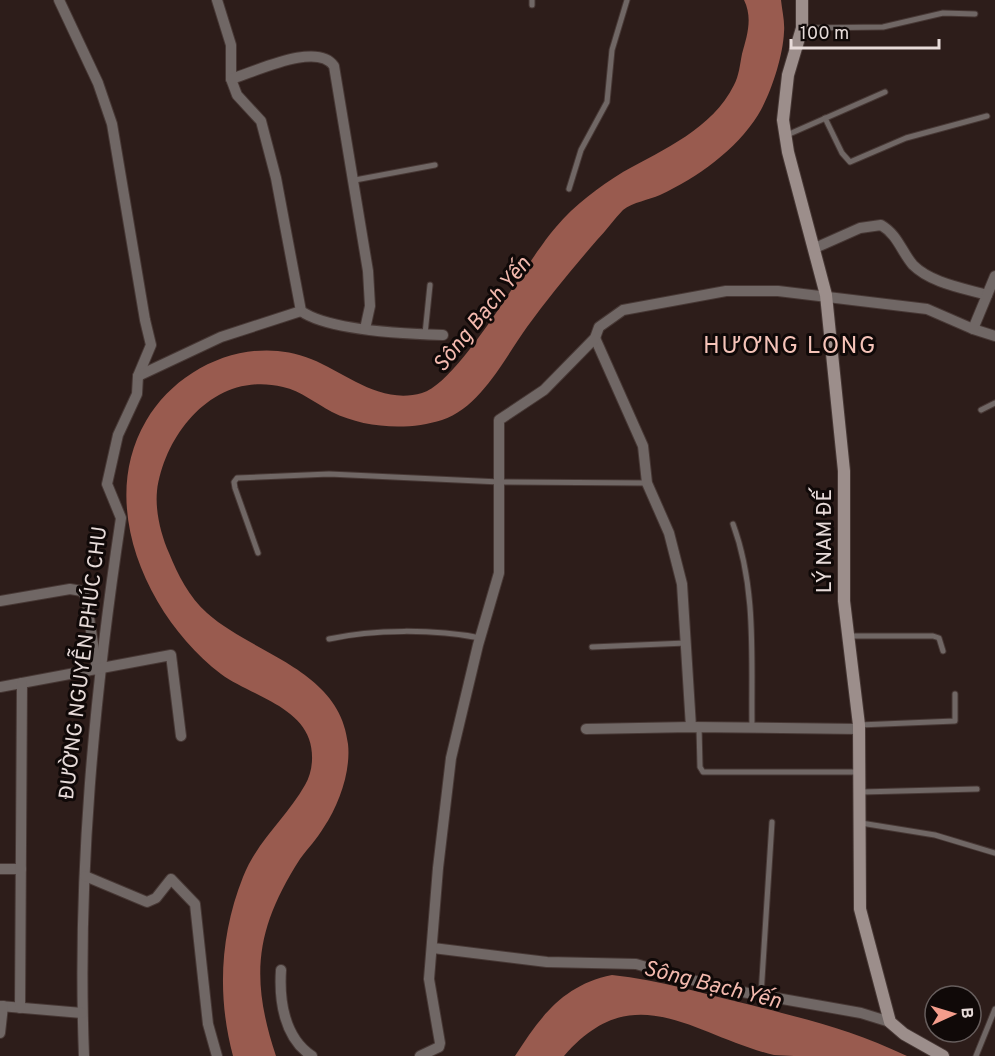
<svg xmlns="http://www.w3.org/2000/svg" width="995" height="1056" font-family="Overpass,sans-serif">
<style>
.water{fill:#995b4f}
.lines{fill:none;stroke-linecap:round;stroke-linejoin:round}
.lane-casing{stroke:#473835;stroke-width:7}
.street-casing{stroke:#473835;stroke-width:12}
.secondary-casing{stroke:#473835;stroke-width:14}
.lane{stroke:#706765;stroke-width:5}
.street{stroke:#706765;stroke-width:10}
.secondary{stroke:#9c8e8b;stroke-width:12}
.labels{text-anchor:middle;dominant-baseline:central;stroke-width:6;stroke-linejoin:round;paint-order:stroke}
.street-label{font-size:21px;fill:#e7dbd9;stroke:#100908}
.water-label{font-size:22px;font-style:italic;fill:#f3b9ae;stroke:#100908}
.quarter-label{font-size:24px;letter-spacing:1.5px;fill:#f5c3b8;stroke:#100908}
</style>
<rect width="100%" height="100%" fill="#2d1d1a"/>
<!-- water -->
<g class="water">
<path d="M744,0H781C782,10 785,22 784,32C783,56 771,94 758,115C736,150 697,178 660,195C649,200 633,202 623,210C614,219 606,231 597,240C572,269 549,297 527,327C504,359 481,407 442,420C408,431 364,428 332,412C315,403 301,391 283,387C216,370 165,432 157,491C155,511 161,535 169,553C178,575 189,597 207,613C254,655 340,669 348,744C351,771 339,805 324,827C317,839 308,848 300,859C255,929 250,978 276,1056H233C217,996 220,935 243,877C257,841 287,817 305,785C313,772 314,753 309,739C297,705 248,694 221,674C149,619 96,506 146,421C178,366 250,334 311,359C346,373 380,405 422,393C461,381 525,262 556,227C574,205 599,187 623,172C664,149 712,129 734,85C739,76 740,64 742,54C747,36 753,18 744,0Z"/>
<path d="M612,975C660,980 704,994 751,1005C809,1020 852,1030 907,1056C876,1056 846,1056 815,1056C802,1056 786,1056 774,1055C694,1036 635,974 564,1056H515C541,1016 563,985 612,975Z"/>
</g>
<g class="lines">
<defs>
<g id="lane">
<polyline points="532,5 532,0"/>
<polyline points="803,28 883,27 943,13 975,14"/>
<polyline points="825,118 842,153 850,162 906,138 987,116"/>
<polyline points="787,135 885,92"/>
<polyline points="355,180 435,165"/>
<polyline points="569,189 581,150 607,102 612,50 627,0"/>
<polyline points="425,334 430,285"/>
<polyline points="981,410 995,403"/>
<path d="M733,524C757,589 751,660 752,728"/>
<polyline points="258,553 235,488 234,482 237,478 329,474 500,482 647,483"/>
<polyline points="850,636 933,636 939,638 943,651"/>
<path d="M329,639C373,629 435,629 480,638"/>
<polyline points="592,647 686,643"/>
<polyline points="859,725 955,721 955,694"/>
<polyline points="699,727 700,767 703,772 858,772"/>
<polyline points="861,792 977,789"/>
<polyline points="861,823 935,835 995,853"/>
<polyline points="761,995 772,822"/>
<polyline points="976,1056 995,1009"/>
</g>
<g id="street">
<path d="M59,0L98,83L112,124L145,320L151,345L138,376L137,394L118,435L107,484L121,518C94,696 77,876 84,1056"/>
<path d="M217,0L231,45V79L237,95L261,121L276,178L301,311C329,331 407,334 443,335"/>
<path d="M231,79C255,72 317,41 334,66L368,271L370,306L365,329"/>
<path d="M815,248L860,228L881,225C898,235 901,251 913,265C931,283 963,288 987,295"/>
<polyline points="973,329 995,336"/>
<polyline points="595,338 643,446 647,483 669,533 682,584 691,727"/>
<polyline points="138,376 221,337 301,311"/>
<polyline points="0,601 70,589 82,591 86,598 97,670"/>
<polyline points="0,687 171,655 181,736"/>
<polyline points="586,729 691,727 859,729"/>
<polyline points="0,869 21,869"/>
<polyline points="85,876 147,902 156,898 171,879 195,904 208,1024 217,1056"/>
<polyline points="433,948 547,962 636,964 720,988 861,1013 890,1022"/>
<path d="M281,970C279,1000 284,1038 312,1056"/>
<polyline points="0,1006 82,1013"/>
<polyline points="20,1008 22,683"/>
<polyline points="0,1033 3,1006"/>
<polyline points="420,1056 439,1047 440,1043 429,979 438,868 451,758 478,645 499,573 499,420 544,390 595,338 599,327 623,310 726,291 778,291 927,309 973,329 995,276"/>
</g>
<polyline id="secondary" points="802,0 802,28 788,75 783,120 788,152 826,295 844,471 844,601 859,725 860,909 890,1022 904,1034 943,1056"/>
</defs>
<!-- lane casing -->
<use href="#lane" class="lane-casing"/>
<!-- street casing -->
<use href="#street" class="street-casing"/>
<!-- secondary casing -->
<use href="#secondary" class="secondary-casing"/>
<!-- lane -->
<use href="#lane" class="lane"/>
<!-- street -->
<use href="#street" class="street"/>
<!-- secondary -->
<use href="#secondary" class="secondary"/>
</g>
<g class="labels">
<!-- street labels -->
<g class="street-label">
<text transform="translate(825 541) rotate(-90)">LÝ NAM ĐẾ</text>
<text transform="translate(84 663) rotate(-83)">ĐƯỜNG NGUYỄN PHÚC CHU</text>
</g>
<!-- water labels -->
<g class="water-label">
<text transform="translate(483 315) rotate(-51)">Sông Bạch Yến</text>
<text transform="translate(712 986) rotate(14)">Sông Bạch Yến</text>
</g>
<!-- quarter labels -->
<g class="quarter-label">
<text x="790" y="347">HƯƠNG LONG</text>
</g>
</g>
<!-- north arrow -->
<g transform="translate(953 1014) rotate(86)"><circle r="28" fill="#100908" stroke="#665d5c" stroke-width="1.5"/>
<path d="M0-4.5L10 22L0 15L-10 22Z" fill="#f49d8c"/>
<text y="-9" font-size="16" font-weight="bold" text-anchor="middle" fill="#e7dbd9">B</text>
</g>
<!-- scale -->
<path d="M791 39v9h148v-9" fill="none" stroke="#e7dbd9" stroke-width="3"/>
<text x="800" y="39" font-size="18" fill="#e7dbd9" stroke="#100908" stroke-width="4.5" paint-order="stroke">100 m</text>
</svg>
